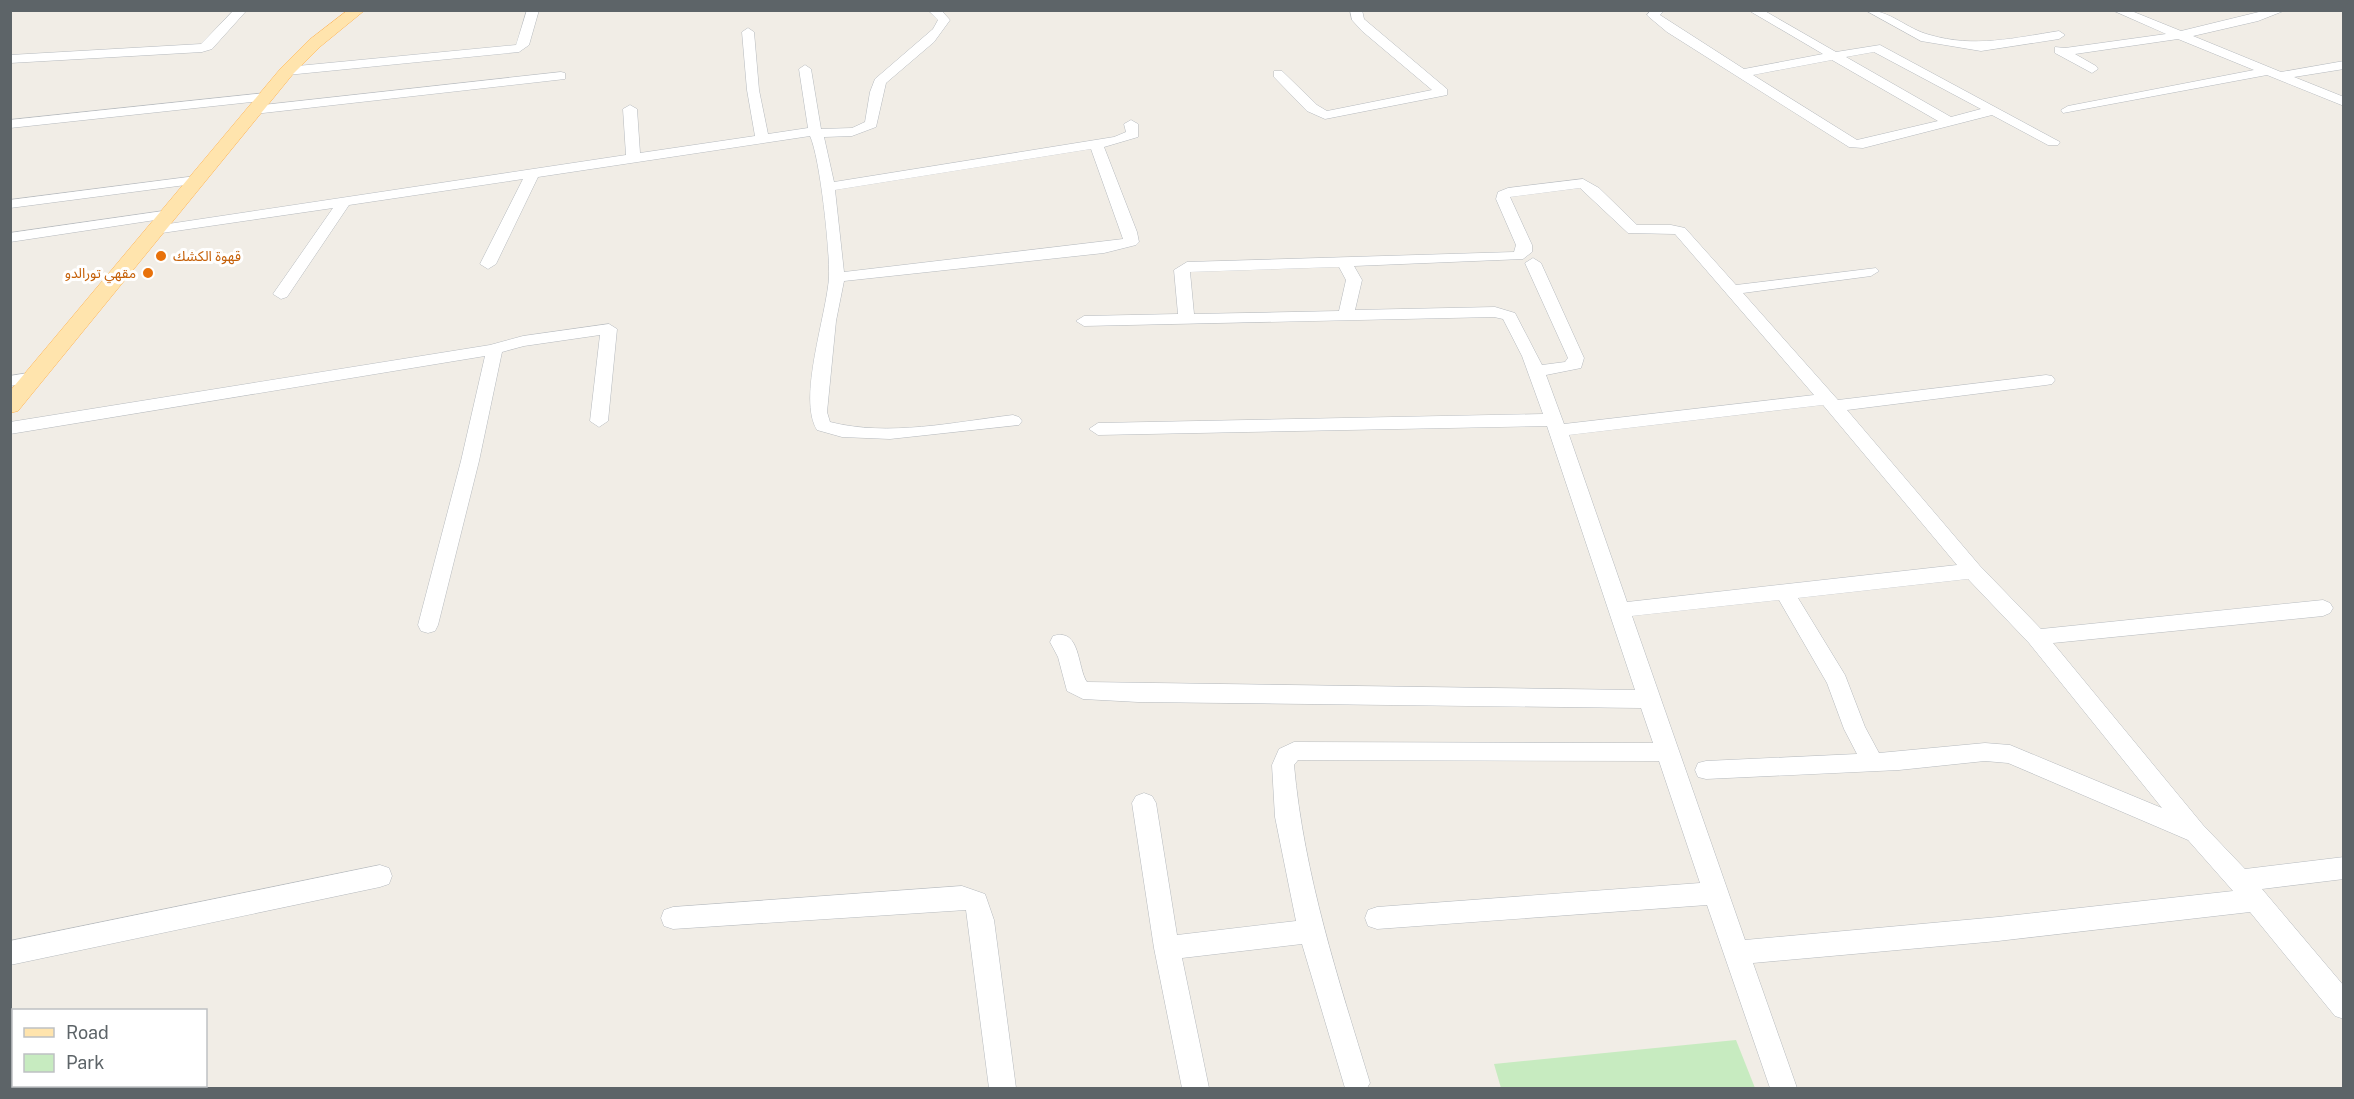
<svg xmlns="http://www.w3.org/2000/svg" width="2354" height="1099" font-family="'Public Sans','Noto Sans Arabic',sans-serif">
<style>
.green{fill:#c7ebc0}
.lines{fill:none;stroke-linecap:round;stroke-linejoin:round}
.minor-casing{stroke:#b6babe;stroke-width:1}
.major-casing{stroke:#ffb251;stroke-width:1}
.minor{fill:#fff;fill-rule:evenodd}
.major{fill:#ffe4ad;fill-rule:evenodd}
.food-dot{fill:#e8710a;stroke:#fff;stroke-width:2}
.labels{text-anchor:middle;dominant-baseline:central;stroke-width:6;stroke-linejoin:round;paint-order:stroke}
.far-food-label{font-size:14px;fill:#c56008;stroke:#fff;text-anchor:start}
</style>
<rect width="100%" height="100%" fill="#f1ede6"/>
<!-- green -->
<polygon class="green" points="1736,1040 1755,1088 1501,1088 1494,1064"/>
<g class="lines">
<defs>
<g id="minor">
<polygon points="234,10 247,10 212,49 202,52 10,63 10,55 201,44"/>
<polygon points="527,10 539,10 529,45 519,52 287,75 281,71 287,67 516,45"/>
<path d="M928,10H941L950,20L934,42L886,83L876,127L852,136L824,137L834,182L1114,137L1126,132L1124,124L1131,120L1138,124V137L1104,147L1137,232L1139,242L1136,245L1104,253L844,281L836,321L827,412L830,422C889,437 954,422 1013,415L1019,417L1022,421L1019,425L890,439L842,437L817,430C797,399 827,314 829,277C830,251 820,157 810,136L538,177L496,264L488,269L480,264L523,179L349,205L287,297L281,299L273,294L333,208L155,234L148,230L155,226L626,155L623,109L630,105L637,109L640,153L755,136L747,90L742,32L748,28L754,32L759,90L768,134L808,128L799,69L805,65L811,69L821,129L852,128L865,122L870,92L875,79L933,29L938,20ZM1091,149L1123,239L844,272L835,190Z"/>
<polygon points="1350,10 1362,10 1364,19 1447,89 1447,95 1325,119 1307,111 1274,77 1274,71 1282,71 1317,105 1327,111 1432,90 1362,31 1352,20"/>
<path d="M1651,10H1664L1660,15L1744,69L1823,54L1748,10H1763L1836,52L1880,45L2060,142L2058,145H2048L1992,115L1863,148L1849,147L1667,32L1649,17L1647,15ZM1874,52L1981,109L1951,117L1846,57ZM1832,60L1938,121L1857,140L1753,75Z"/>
<path d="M1865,10C1891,10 1906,29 1930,35C1975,48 2014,38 2059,31L2065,35L2059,39L1981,51L1921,41Z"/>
<polygon points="2112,10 2129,10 2181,31 2267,10 2286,10 2258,21 2193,36 2281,72 2344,61 2344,69 2294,77 2344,97 2344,106 2267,75 2063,113 2061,110 2068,106 2254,70 2178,39 2075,54 2096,66 2098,69 2092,73 2055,53 2055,47 2065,48 2166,34"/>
<polygon points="561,72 565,73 565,79 254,114 247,110 254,106"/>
<polygon points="265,93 271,97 270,100 10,128 10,120"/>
<polygon points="196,176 201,177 201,183 10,208 10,200"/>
<path d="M1583,179L1599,188L1637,225H1671L1685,228L1736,285L1876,268L1879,271L1871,276L1743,293L1838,400L2046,375L2052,376L2055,380L2052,384L2046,385L1847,410L1980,566L2041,629L2323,600L2330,603L2333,608L2330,613L2323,616L2053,643L2203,825L2245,869L2344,857V879L2262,889L2344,986V1019L2335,1016L2250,912L1998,941L1753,963L1797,1088H1770L1707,905L1377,929L1368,926L1365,918L1368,910L1377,907L1700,883L1659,761L1298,760L1294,765C1304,875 1338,978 1370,1083L1367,1088H1345L1302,944L1182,958L1209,1088H1182L1154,948L1132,803L1136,796L1144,793L1152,796L1156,803L1177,935L1296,921L1275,817L1272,765L1279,749L1294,742L1653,743L1641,708L1138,702L1083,699L1067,691L1058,657L1050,642L1053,636C1081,627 1077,668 1087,682L1635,690L1547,426L1098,435L1089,429L1098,423L1543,414L1522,356L1503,319L1494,317L1084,326L1076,321L1084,316L1178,314L1174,270L1187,262L1514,252L1516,245L1496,199L1498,192L1508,188ZM1580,188L1628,233L1675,234L1814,395L1564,424L1546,375L1581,368L1584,358L1541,263L1533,258L1525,263L1568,358L1565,362L1542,365L1515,313L1495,307L1355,310L1362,280L1354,266L1523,259L1532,252V245L1510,197ZM1339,267L1346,280L1339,311L1194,314L1190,272ZM1823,405L1957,565L1627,602L1569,435ZM1968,579L2029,643L2162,808L2010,745L1985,743L1879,753L1865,727L1845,675L1798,598ZM1779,600L1827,683L1844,729L1857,754L1706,761L1698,763L1695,770L1698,777L1706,779L1899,770L1985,761L2008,763L2188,840L2233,891L1998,917L1745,940L1632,616Z"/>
<polygon points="170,210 177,214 175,217 10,242 10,233"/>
<polygon points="609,324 617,329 608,421 599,427 590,421 600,335 524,346 502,352 479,461 438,625 435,631 428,633 421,631 418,625 461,461 485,356 10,434 10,422 490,345 523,336"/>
<polygon points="34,372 43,377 40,381 10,386 10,376"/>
<polygon points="380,865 389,868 392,876 389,884 380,887 10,965 10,941"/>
<polygon points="962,886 985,894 994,920 1016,1088 989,1088 966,910 673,929 664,926 661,918 664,910 673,907"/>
</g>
<polygon id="major" points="348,10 365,10 321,46 293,74 18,411 10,413 10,391 281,68 309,40"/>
</defs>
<!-- minor casing -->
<use href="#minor" class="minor-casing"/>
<!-- major casing -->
<use href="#major" class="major-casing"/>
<!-- minor -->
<use href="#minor" class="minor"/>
<!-- major -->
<use href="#major" class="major"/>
</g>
<!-- markers -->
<g class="food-dot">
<circle cx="161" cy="256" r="6"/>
<circle cx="148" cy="273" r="6"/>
</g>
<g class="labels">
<!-- far-food labels -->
<g class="far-food-label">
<text x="173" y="256">قهوة الكشك</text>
<text x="136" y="273" text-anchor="end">مقهي تورالدو</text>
</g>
</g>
<!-- border -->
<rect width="2354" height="1099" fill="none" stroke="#5d6468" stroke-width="24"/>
<!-- legend -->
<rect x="12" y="1009" width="195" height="78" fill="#ffffff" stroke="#bec1c3" stroke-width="1.5"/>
<rect x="24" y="1028" width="30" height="9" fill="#ffe4ad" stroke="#bec1c3" stroke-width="1.5"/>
<text x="66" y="1039" font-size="18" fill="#5d6468">Road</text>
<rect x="24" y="1054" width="30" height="18" fill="#c7ebc0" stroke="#bec1c3" stroke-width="1.5"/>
<text x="66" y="1069" font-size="18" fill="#5d6468">Park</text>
</svg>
